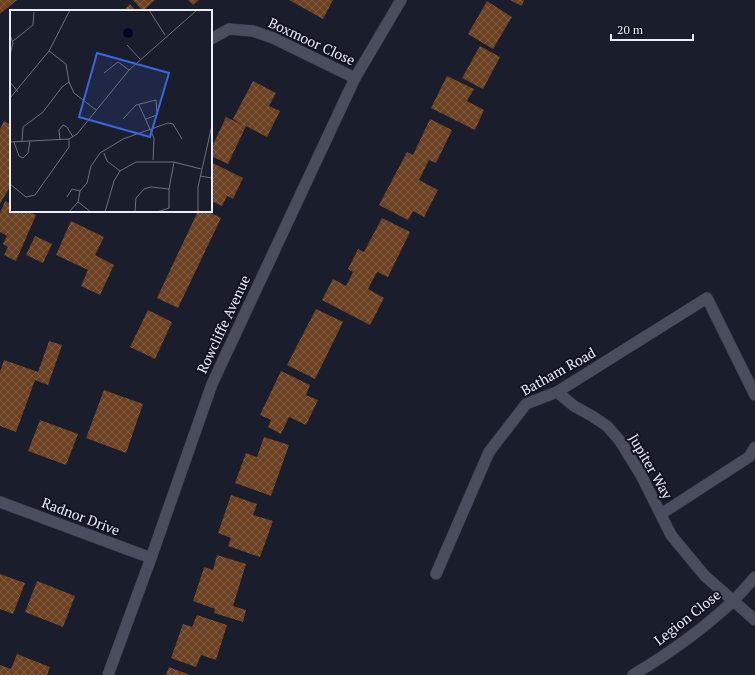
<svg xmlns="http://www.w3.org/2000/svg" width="755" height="675" font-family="'PT Serif',serif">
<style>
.building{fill:url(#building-cross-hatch)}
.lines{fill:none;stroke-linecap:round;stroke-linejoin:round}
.minor-casing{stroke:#383a45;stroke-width:12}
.minor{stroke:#4a4d5e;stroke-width:11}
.labels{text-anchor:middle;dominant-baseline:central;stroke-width:4;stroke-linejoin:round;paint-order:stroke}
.street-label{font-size:14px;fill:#ebedf8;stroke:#121321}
.inset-road{fill:none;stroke:#6e707d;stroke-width:1}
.view{fill:#3c66dd;fill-opacity:0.15;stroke:#3c66dd;stroke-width:2}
.inset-edge{fill:none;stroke:#ebedf8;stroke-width:2}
</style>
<defs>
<pattern id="building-cross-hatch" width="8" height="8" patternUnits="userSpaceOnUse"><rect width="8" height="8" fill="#6b4122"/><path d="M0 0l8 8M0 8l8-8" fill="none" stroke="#805d43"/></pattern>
</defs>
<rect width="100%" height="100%" fill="#1a1d2b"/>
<!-- building -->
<g class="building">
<polygon points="0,0 17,0 0,14"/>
<polygon points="133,0 155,0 143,11"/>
<polygon points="188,0 199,0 193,5"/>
<polygon points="289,0 333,0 323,19"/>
<polygon points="510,0 524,0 522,6"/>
<polygon points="487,1 512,17 493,49 468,34"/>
<polygon points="130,4 136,11 123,11"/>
<polygon points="480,46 500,57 483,89 462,78"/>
<polygon points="447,76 474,89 467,101 484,110 475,130 431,108"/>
<polygon points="253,81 276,93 269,106 280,111 267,137 246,126 228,164 211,156 211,149 226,117 241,124 233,119"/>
<polygon points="430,119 452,130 436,163 429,160 419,180 438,190 424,217 413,211 408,220 379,205 407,152 413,155"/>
<polygon points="4,121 11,125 11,185 0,204 0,129"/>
<polygon points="213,163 243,178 233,199 227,196 222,206 211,201 211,166"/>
<polygon points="5,201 11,204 11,211 27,211 36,215 16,261 4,255 8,247 3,244 7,236 0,232 0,213"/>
<polygon points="198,211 207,211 221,218 178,308 157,298"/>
<polygon points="382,218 410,232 388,277 377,272 368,289 384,298 370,325 322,300 333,279 346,286 353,272 348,269 358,249 364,252"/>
<polygon points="71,221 104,237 95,255 114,265 100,295 81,286 88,270 56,255"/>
<polygon points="35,236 52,244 43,263 26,255"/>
<polygon points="316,309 343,322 315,379 287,365"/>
<polygon points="148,310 172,322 155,359 130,347"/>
<polygon points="49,341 62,345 48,385 35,380 16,432 0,426 0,372 4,360 38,372"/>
<polygon points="281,371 310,385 306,395 318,400 306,425 289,417 281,434 268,427 271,420 260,415"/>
<polygon points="104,390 143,404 126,453 86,438"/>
<polygon points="40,420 78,434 66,465 28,451"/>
<polygon points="264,437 289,445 271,496 235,483 246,453 257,457"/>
<polygon points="231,495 257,504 253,515 273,521 260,557 228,546 231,538 218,533"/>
<polygon points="217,555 246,564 233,606 246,610 243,622 214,613 215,609 193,601 204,567 213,570"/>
<polygon points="0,574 25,583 13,614 0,609"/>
<polygon points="37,581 75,596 63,627 25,612"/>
<polygon points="197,615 227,625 216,660 201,655 196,667 171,658 183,624 192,627"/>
<polygon points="17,654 50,667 47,675 0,675 0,665 11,669"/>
<polygon points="169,667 190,675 166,675"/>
</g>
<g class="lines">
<defs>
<g id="minor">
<polyline points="211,39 229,29 253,31 273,38 355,78"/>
<polyline points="557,392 574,406 592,416 607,426 620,441 641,475 671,535 705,576 755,620"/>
<polyline points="0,502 151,558"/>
<polyline points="661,514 749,457 755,447"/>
<polyline points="436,574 489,452 526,404 557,392 707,298 755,395"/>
<polyline points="108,675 151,558 212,384 355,78 401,0"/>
<path d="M633,675C668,654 702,630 732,602C740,594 748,585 755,577"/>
</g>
</defs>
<!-- minor casing -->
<use href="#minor" class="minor-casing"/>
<!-- minor -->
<use href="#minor" class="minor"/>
</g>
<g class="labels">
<!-- street labels -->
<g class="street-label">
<text transform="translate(312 41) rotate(25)">Boxmoor Close</text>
<text transform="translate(223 324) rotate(-65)">Rowcliffe Avenue</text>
<text transform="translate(558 371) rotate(-29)">Batham Road</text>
<text transform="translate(651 466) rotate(60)">Jupiter Way</text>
<text transform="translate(81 516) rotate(21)">Radnor Drive</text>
<text transform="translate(687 617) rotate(-38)">Legion Close</text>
</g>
</g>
<!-- overview -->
<g transform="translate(10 10)">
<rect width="202" height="202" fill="#1a1d2b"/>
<path d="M113 23a5 5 0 1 1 10 0a5 5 0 1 1-10 0Z" fill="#050226"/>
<path class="inset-road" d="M139,0L155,25M0,25L3,33L0,45M3,31L23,15L24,2M117,35L130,49M39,41L56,54L59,72L64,83L86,100M94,63L108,52L119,60M0,72L8,82M0,88L39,41L60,0M129,95L144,128L143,150M113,109L126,95L146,90L147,105L136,109M50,129L49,120L53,115L57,117L63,127M12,131L13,117L33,102L52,77L59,72M0,132L59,129L67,124L119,60L187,0M4,132L9,146L13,148L18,143L20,131M94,143L97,151L110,161M190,166L202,168M0,174L16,187L25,185L59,137V129M57,187L62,179L70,181M68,192L81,202M59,202L68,192L70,181L77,173L81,156L90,143L113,129L158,113L163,114L172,129M95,202L104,171L110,161L126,152H164L191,159M125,202L126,188L134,179L141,177L159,179M147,202L159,198V179L164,152M188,202V177L202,115"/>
<path class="view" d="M87,43L159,63L140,127L69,107Z"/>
<rect width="202" height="202" class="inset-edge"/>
</g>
<!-- scale -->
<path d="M611 34v6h82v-6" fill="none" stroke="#ebedf8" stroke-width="2"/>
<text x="617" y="34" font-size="12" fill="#ebedf8" stroke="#121321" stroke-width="3" paint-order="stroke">20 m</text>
</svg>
